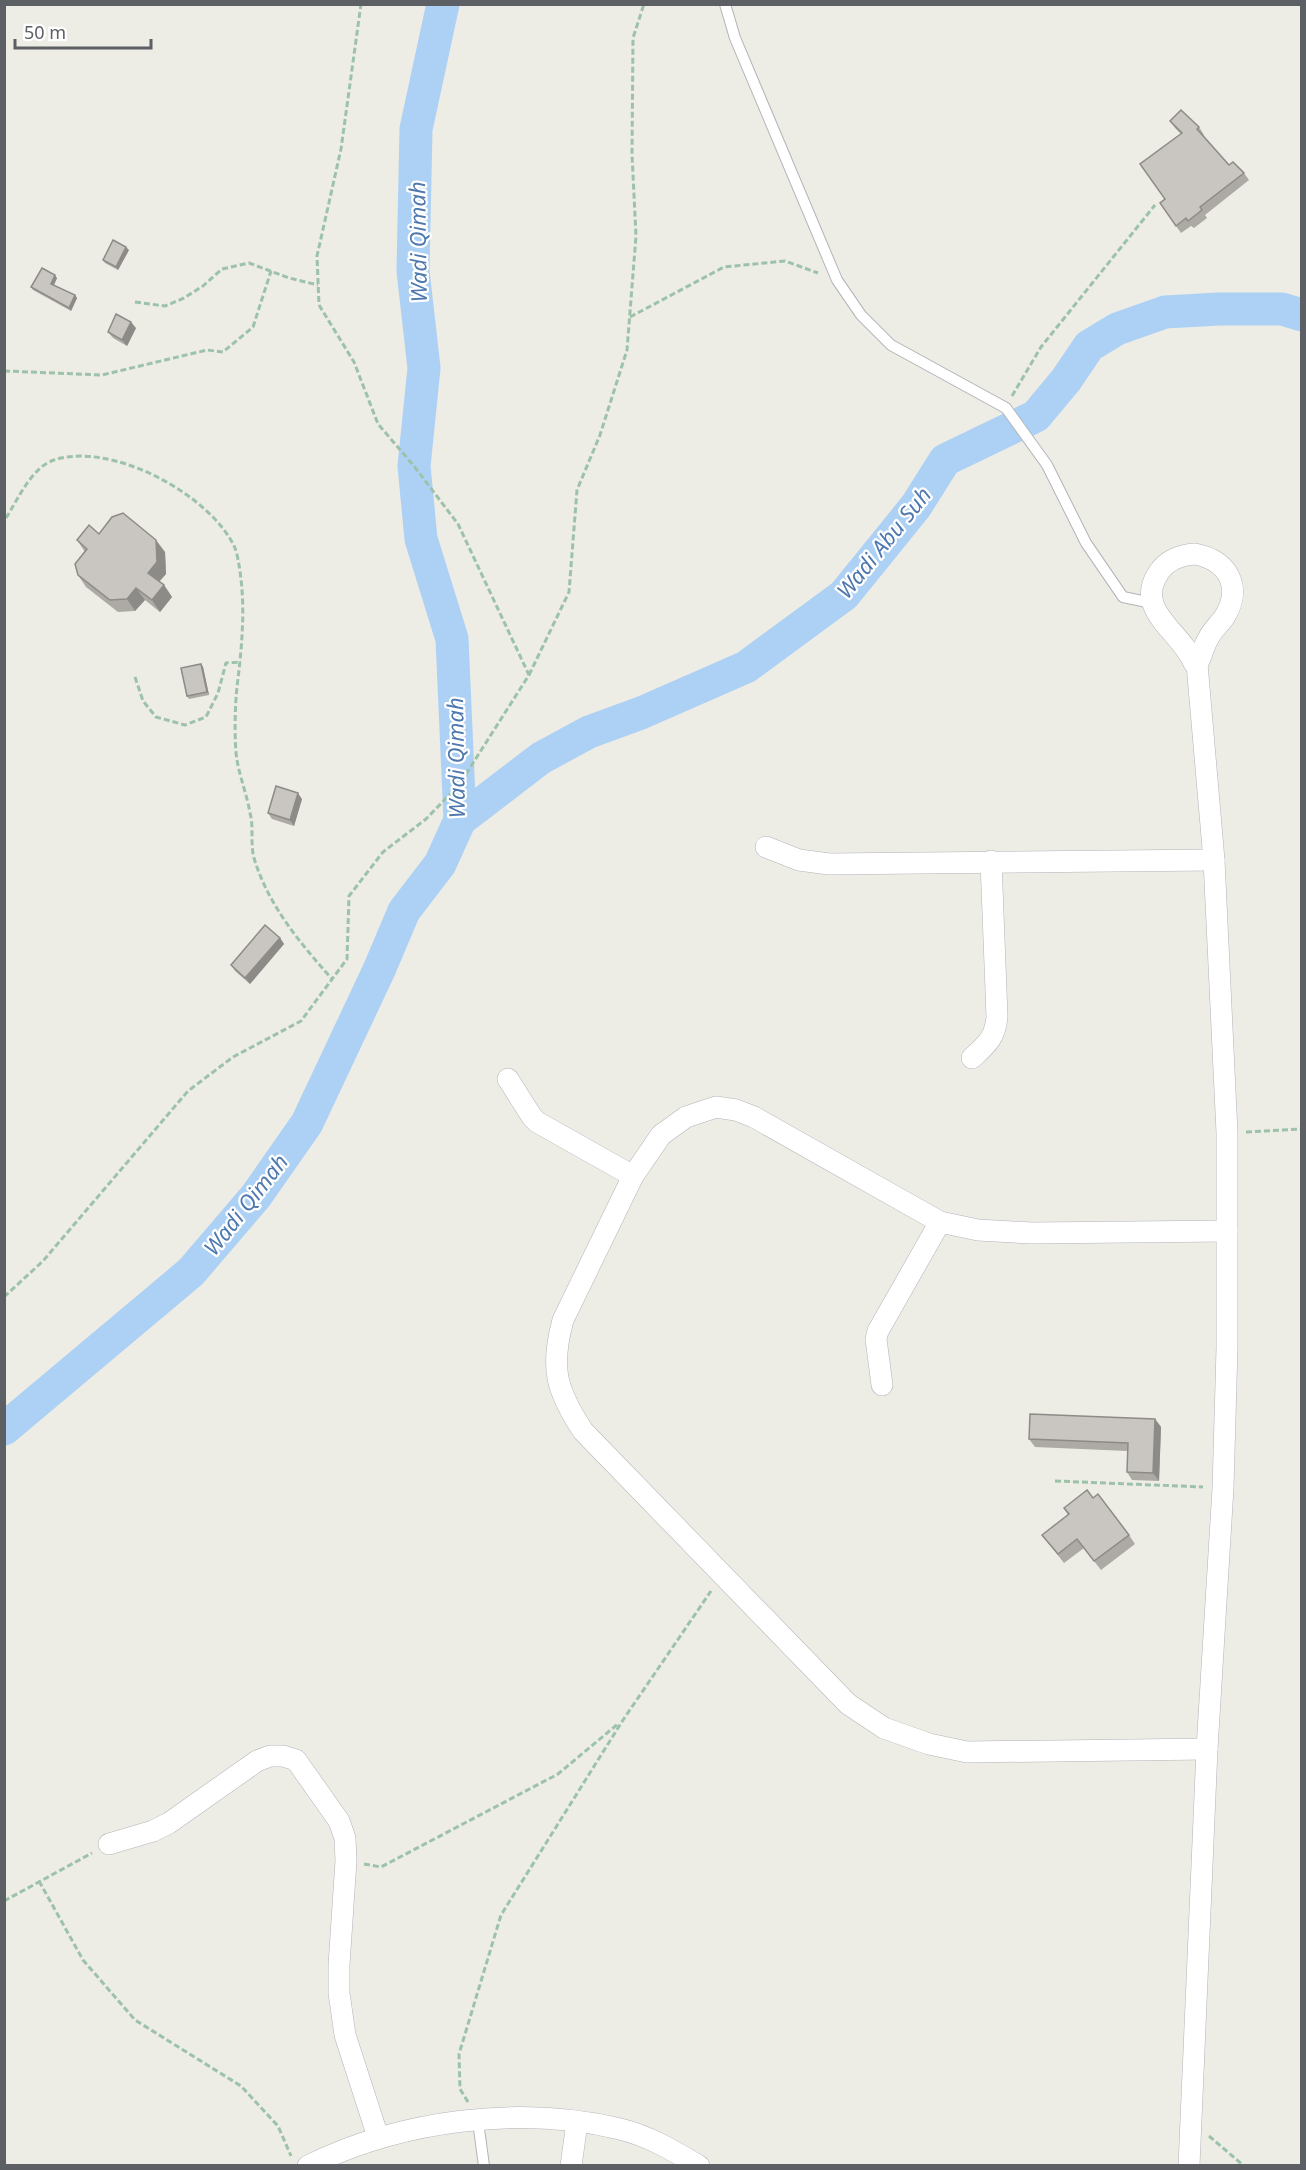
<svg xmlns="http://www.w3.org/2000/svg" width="1306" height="2170" font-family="'Noto Sans',sans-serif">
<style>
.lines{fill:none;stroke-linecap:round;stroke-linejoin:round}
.river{stroke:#acd1f5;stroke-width:33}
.service-casing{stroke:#b2b4b8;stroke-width:12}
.minor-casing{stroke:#b2b4b8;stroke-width:22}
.path{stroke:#9dc2aa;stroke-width:3;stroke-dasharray:6 3;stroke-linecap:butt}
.service{stroke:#fff;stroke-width:10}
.minor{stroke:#fff;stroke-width:21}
.wall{fill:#adaaa6}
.shaded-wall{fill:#8d8b87}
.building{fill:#c9c6c1;stroke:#8d8b87;stroke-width:1.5}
.labels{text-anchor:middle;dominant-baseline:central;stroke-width:4.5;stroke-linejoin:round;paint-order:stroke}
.water-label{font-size:22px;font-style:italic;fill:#4e78ae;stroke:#fff}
</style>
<rect width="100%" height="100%" fill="#edece5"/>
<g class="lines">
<!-- river -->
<g class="river">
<polyline points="460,820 541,758 589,732 641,713 746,667 844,595 916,506 945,460 1036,416 1066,380 1089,346 1117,329 1165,312 1219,309 1282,309 1302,315"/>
<polyline points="4,1429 191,1272 256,1196 307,1123 379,970 404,911 440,864 460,820 452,639 421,539 414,466 424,368 413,271 416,129 443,4"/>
</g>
<defs>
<g id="service">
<polyline points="725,4 735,38 837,280 861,315 891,345 1006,408 1047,465 1086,543 1123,597 1152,603"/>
<polyline points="478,2121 484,2166"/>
</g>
<g id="minor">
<path d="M1195,554C1227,560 1243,586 1225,616C1220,624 1212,630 1208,639C1203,647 1202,657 1197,664L1194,663C1181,631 1133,610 1159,572C1168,559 1181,555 1195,554Z"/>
<polyline points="766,847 799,860 829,864 1214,860"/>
<path d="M972,1058C987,1044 995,1038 997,1017L991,861"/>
<polyline points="508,1079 532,1117 537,1122 633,1176"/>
<polyline points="882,1385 876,1339 878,1331 940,1222"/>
<path d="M1207,1749L967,1752L929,1744L884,1728L848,1704L583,1431C556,1390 550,1368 563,1320L633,1176L661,1135L686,1117L716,1107L736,1110L754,1117L940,1222L978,1230L1032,1233L1227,1231"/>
<polyline points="109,1844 153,1831 169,1823 257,1761 270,1756 283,1756 296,1760 339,1821 345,1838 346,1861 339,1965 339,1993 345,2035 378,2137"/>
<path d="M308,2166C401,2120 519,2105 620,2129C649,2136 674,2151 699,2166"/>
<polyline points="571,2166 577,2122"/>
<polyline points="1189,2166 1207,1749 1223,1488 1227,1348 1227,1133 1214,860 1197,664"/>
</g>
</defs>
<!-- service casing -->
<use href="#service" class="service-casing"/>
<!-- minor casing -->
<use href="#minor" class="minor-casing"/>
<!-- path -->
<g class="path">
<polyline points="135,302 165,306 184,298 203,286 222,269 249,263 289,278 318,285"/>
<polyline points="630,317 724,267 785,261 818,273"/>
<polyline points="4,371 102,375 207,350 223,352 253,327 271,271"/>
<polyline points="1012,396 1041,347 1155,205"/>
<path d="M6,518C18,499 32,467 54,460C112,441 211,495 235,548C237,553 238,560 239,565C246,606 242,646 237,687C235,703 234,744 237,760C240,778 247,795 250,813C254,827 250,843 254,858C268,905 300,943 332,979"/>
<polyline points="529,675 569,592 577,490 600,435 627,350 636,236 632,154 633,38 644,4"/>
<polyline points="135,677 143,701 156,717 185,725 206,717 218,693 226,663 241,662"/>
<polyline points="1246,1132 1302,1129"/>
<polyline points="4,1297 43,1261 188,1091 233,1057 301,1021 347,959 349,896 383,852 426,819 459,785 529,675 458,524 414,466 378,424 354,362 319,305 317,256 341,149 361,4"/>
<polyline points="1055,1481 1203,1487"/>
<polyline points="364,1864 381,1867 558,1774 619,1723"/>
<polyline points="39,1881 83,1960 135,2020 241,2086 278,2126 291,2156"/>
<polyline points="4,1901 92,1853"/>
<polyline points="468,2102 460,2089 459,2054 501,1915 623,1720 711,1591"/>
<polyline points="1209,2136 1244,2166"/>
</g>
<!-- service -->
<use href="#service" class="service"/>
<!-- minor -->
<use href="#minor" class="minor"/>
</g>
<!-- wall -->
<g class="wall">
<polygon points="1170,121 1199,127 1204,135 1203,136 1229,165 1244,173 1249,180 1205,215 1207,218 1194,228 1191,226 1181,233 1160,203 1165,199 1181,134 1175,128"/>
<polygon points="129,250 118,270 105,263 103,260"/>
<polygon points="57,278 54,285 75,295 77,298 71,311 33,290 31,287"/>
<polygon points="136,328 127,346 113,338 108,332"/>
<polygon points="99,534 165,552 166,574 159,582 164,585 172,597 160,612 145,600 135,611 118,612 86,587 78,575 85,552 77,540"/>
<polygon points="201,664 203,667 209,695 189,699 187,696"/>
<polygon points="302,799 294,826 272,819 268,813"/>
<polygon points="280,938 284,944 250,984 235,971 231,965"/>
<polygon points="1155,1419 1161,1427 1159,1481 1132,1480 1127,1472 1127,1451 1035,1447 1029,1439"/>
<polygon points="1093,1498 1129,1535 1135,1544 1101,1570 1084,1548 1064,1563 1042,1535 1068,1515 1064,1508"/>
</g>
<!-- shaded-wall -->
<g class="shaded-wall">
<polygon points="126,247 129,250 118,270 116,267"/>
<polygon points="55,275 57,278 53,287 51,284"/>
<polygon points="75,295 77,298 71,311 69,308"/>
<polygon points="131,322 136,328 127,346 122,340"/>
<polygon points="156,540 165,552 166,574 156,585 148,573"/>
<polygon points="164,585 172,597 160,612 152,600"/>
<polygon points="136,588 145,600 135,611 127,599"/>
<polygon points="201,664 203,667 209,695 207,692"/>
<polygon points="298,793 302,799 294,826 290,820"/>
<polygon points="280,938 284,944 250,984 245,978"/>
<polygon points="1155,1419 1161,1427 1159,1481 1153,1473"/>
</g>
<!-- building -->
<g class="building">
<polygon points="1181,110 1199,127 1197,129 1229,165 1233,162 1244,173 1200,207 1202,210 1188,221 1186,218 1176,226 1160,203 1165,199 1140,164 1182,133 1170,121"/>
<polygon points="113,240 126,247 116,267 103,260"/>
<polygon points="42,268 55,275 51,284 75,295 69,308 31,287"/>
<polygon points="116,314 131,322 122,340 108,332"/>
<polygon points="123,513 156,540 157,562 148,573 164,585 152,600 136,588 127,599 110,600 78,575 75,564 87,549 77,540 89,525 99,534 112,517"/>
<polygon points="201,664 207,692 187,696 181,668"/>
<polygon points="276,786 298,793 290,820 268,813"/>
<polygon points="265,925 280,938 245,978 231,965"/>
<polygon points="1030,1414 1155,1419 1153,1473 1127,1472 1128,1443 1029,1439"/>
<polygon points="1087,1490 1093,1498 1098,1494 1129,1535 1094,1561 1077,1539 1058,1554 1042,1535 1069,1514 1064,1508"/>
</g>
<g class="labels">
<!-- water labels -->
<g class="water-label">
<text transform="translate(417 242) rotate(-91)">Wadi Qimah</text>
<text transform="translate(883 542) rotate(-51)">Wadi Abu Suh</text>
<text transform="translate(455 758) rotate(-91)">Wadi Qimah</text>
<text transform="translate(245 1204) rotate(-52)">Wadi Qimah</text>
</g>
</g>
<!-- border -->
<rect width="1306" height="2170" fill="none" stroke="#5c5f63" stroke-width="12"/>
<!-- scale -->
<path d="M15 39v9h136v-9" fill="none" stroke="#5c5f63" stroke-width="3"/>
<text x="24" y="39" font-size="18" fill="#5c5f63" stroke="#ffffff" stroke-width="4.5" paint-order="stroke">50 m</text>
</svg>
